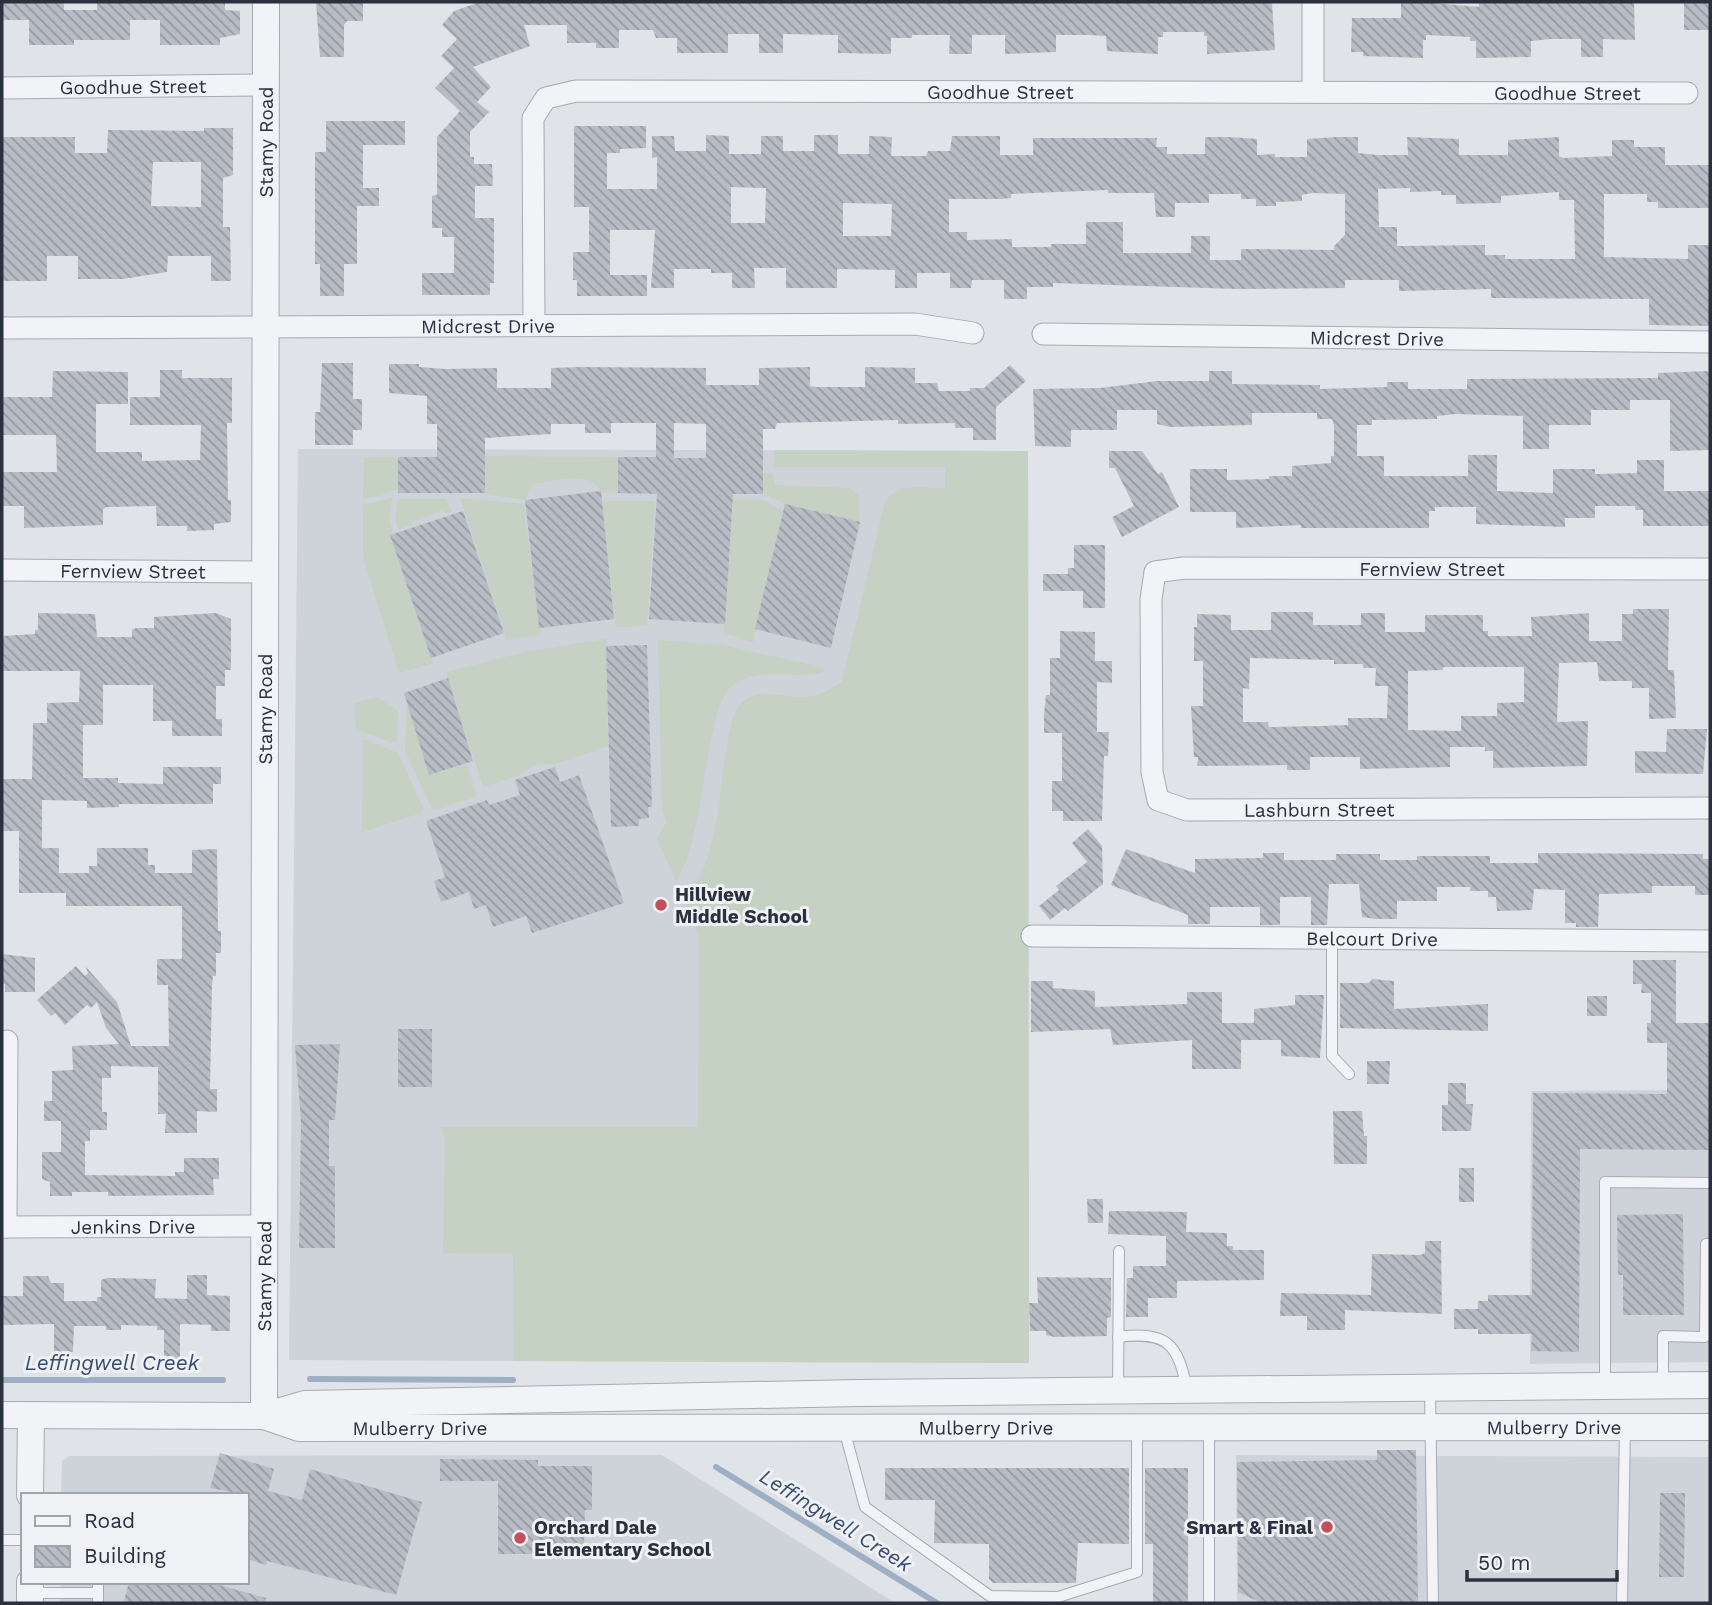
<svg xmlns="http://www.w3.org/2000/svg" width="1712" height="1605" font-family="'Work Sans',sans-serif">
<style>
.built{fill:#ced2d9}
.grass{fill:#c5d1c2}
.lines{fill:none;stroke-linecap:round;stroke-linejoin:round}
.stream{stroke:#9eaec5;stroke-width:6}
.building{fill:url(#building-back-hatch);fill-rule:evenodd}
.service-casing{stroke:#a6aab2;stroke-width:12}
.minor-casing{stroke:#a6aab2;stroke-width:23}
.tertiary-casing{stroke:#a6aab2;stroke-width:28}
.service{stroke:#f2f3f6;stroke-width:10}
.minor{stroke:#f2f3f6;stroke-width:21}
.tertiary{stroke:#f2f3f6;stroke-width:26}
.poi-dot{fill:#c2505a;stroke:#eff1f5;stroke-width:2.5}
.labels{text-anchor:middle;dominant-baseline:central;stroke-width:6;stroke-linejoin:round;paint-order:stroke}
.street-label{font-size:19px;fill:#2a303e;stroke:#eff1f5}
.poi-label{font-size:19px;font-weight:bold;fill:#2a303e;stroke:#eff1f5;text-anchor:start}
.water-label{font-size:21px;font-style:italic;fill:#384d6e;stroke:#eff1f5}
</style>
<defs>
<pattern id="building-back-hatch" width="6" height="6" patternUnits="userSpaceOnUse" patternTransform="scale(1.75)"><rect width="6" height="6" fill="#b8bcc4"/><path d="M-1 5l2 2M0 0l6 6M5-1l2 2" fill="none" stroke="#9699a1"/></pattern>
</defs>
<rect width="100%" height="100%" fill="#e0e3e8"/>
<!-- built -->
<g class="built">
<polygon points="298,449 1028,451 1029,1363 289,1360"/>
<polygon points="1710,1090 1710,1362 1530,1364 1531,1091"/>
<polygon points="662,1455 895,1603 60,1603 61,1582 247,1582 247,1495 61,1495 62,1461 69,1456"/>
<polygon points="1236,1455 1710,1457 1710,1603 1237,1603"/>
</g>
<!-- grass -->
<g class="grass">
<path d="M774,450L1028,451L1029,1363L514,1361L513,1254L443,1253L445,1140L442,1127H698L699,935L684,899C725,860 717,763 735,712C753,682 780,699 807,697C820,696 832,689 842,681L885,502C898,481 925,489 945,488V467H774Z"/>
<path d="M485,456L618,457V493L601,492C592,468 553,482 532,484L525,500L485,494Z"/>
<polygon points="364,457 398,457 398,489 363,500"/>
<polygon points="764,473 773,473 775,485 849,488 858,495 860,522 785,504 763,493"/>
<polygon points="392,498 389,520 393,534 390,536 433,663 399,673 363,557 363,505"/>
<polygon points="460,498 524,504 540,635 507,640"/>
<polygon points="398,499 446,499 452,511 446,514 444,510 413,521 413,524 398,530 395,517"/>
<polygon points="733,500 764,500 783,511 753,642 724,633"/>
<polygon points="602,501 655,501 647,626 616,627"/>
<polygon points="606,639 608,746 555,764 534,765 517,776 483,787 446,672 525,652"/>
<path d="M658,640L722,645L824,668L823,672C794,680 761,666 734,684C703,704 707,837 676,881L657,838L667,822L662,810Z"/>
<polygon points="377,697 398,711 397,740 392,743 356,729 354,703"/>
<polygon points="407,701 429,775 467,764 477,797 435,809 431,807 405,750"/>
<polygon points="363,739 398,753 423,808 421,813 362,832"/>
</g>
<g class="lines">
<!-- stream -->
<g class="stream">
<polyline points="310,1379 513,1380"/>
<polyline points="2,1380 223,1380"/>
<polyline points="716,1467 937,1603"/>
</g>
</g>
<!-- building -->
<g class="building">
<polygon points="2,2 64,3 64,10 97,10 97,2 225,2 225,10 240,11 240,34 220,38 220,45 160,45 160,20 130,20 130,40 74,40 74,45 29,45 29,20 2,20"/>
<polygon points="316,2 363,2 363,21 347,21 344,25 344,57 320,57"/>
<polygon points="480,2 1272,2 1275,50 1207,54 1207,36 1204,36 1204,32 1163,32 1163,37 1158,37 1158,54 1107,51 1106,36 1088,35 1056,35 1056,52 1005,54 1005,35 972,35 972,54 949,54 950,35 912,35 912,38 891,38 891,54 838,53 838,35 783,34 783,53 759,53 759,34 728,34 728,53 677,53 677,38 656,38 653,30 619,30 619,48 596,48 596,43 567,43 567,25 524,25 530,46 473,67 491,87 477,102 489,112 470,132 470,157 474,157 474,164 492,164 493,186 475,186 475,218 494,218 494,283 490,283 490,295 422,295 422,273 454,273 454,237 442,237 442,228 432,228 432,196 437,195 437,137 460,111 435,88 454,68 441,56 457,39 442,25 454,11"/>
<polygon points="1422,2 1479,7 1479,2 1634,2 1635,40 1603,39 1603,57 1581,57 1581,39 1550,39 1531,41 1531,57 1476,58 1476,41 1470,41 1470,37 1426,35 1426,40 1423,40 1423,58 1363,56 1363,52 1351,52 1352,18 1401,18 1401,3"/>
<rect x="1684" y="2" width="26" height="28"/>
<polygon points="326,121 405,121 405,145 363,145 363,188 379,188 379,206 357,206 357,264 344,264 344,296 320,296 320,264 315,264 315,152 326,152"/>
<path d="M574,126H646V148L620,149V153H607V189H657V157L652,158V136H674L675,151H706V135L729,136V154H761V136H783V151H814V135H838V154H869V136L892,137L891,156H926L928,151H950L952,136H1000V155H1033V138H1157L1156,147H1167V154H1205V137H1228L1257,139V155L1275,154V157H1307V139L1336,137H1358V153L1376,155H1408L1407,137L1459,139V155H1508V140L1559,137V156L1563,158L1612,156V140H1634V147H1665V165H1710V208H1658V202H1647V194H1604V257L1688,259V245H1710V326L1649,325V299L1491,298V289L1399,291V280H1345V288L1237,289L1053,283V287H1027V299H1004V280H972L971,288H950V273H917V288H895V270L837,269V288H786V268H754L755,288H732V273H711V269H674V288H651L655,230H610V275H647V296H577V280H573V252H589V207H574ZM731,187L766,188L765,223H731ZM1410,188V192L1441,191V195H1456V204L1501,203V196L1559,192V200H1574L1575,259H1505V255H1485V245L1397,246V227H1379L1378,189ZM1108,190V193H1154L1156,217H1175V203H1209V194H1241V199H1256V206H1276V202L1302,201V195L1312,193L1345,194V235L1334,246V250L1241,249V260H1210V236H1191V253H1123V222H1086V244H1051V247H1012V239L967,240V232H949V199H1000L1011,198V194ZM843,203L892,204L891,236H843Z"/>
<path d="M204,128H233V175L223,178V227H230L231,281H211V256H168L167,272L123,279H78V256H47V281H2V137H75V153H107L108,130L204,131ZM153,162H201V207L151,206Z"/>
<polygon points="322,363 353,363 353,399 362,399 362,430 353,430 353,445 315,445 315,412 320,412"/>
<path d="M389,364H419V367L445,369L497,368V388H551V368L579,367L706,368V385H759V368L810,367V386L817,387H865V367L915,368V383H937L939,391H970V388H984L1010,365L1026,381L996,407V440H973V428H955V423L898,424V420L777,423L775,429H763V494H733L725,624L649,619L657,494L618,493V457H656V423H611V433H585V424H551V434L485,438V493H398V457H437V424H427V396L389,393ZM674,423L706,424V458H674Z"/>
<polygon points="160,370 182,370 182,378 232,378 232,423 227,423 228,500 231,500 231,522 214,524 214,530 187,531 187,526 157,526 156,506 107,507 103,509 103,525 24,528 24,506 2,506 2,472 57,472 56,435 2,435 2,397 52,397 53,371 128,372 128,404 96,404 96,452 142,452 142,461 200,460 201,425 130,425 130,397 160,397"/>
<polygon points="1209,371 1232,371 1232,384 1320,385 1320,389 1387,387 1387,382 1408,382 1408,389 1467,389 1467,379 1658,378 1658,373 1710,371 1710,450 1670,451 1670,400 1630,400 1630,410 1591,410 1591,425 1549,425 1549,449 1523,449 1523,416 1456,414 1437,416 1437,419 1372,420 1372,425 1357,425 1357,456 1384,456 1384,476 1468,476 1468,455 1497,455 1497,491 1553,493 1553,469 1595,469 1595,474 1637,473 1637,460 1664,460 1664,491 1710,491 1710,526 1643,526 1643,510 1635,510 1635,506 1595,506 1595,518 1565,518 1565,527 1476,524 1476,507 1435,507 1435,511 1429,511 1429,528 1301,528 1301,525 1236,528 1236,512 1190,512 1190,469 1227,469 1227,480 1269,479 1269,476 1292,476 1292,466 1331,463 1331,456 1334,456 1334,425 1332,419 1317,419 1317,413 1252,413 1252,425 1170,427 1157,424 1157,410 1117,410 1117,430 1071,430 1071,447 1035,446 1033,389 1100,388 1157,381 1209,381"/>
<polygon points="1109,451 1142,451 1158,474 1162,472 1179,507 1122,537 1112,517 1134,506 1115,468 1109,468"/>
<polygon points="601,491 614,619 539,628 525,500"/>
<polygon points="785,504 860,522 831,648 755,629"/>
<polygon points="463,511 504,633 431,658 390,535"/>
<polygon points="1074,545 1105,545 1105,608 1083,608 1083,591 1043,591 1043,574 1068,574 1068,568 1074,568"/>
<path d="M1633,609H1669L1668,670H1674L1676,718L1649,719V688H1632V681H1599L1597,662L1559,663L1557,722L1588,721L1587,766L1493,768V751H1485V747H1450V767L1360,769V757H1310V770H1287V765L1197,766L1198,757H1194L1191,706H1203V661H1194V627H1197V614L1231,615V630H1271V612H1313V625H1361V613H1385V632H1425V615H1483V631H1488V636H1532L1531,617L1589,613V641H1622V614H1633ZM1250,658L1334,660V664H1363V668H1376L1375,686H1388L1387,718H1348V725L1320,726L1269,727L1268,722H1243V688L1249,689ZM1443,667H1524V702L1497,703V716H1461V731L1408,730V671L1443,670Z"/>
<polygon points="38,613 95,614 97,637 132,637 132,630 136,628 154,628 154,617 216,613 231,619 231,670 225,670 225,686 216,686 216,719 222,719 222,736 172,736 172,721 153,721 153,685 103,685 103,725 83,725 83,778 118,778 118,783 163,784 163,767 221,767 221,784 213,784 213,804 119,804 119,807 87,808 87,801 42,800 42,848 59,848 59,873 89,873 89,866 97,866 97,848 148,848 148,865 155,865 155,873 192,873 192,850 217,849 218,931 221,931 221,953 216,953 216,976 213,976 212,985 210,1089 217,1089 217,1112 197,1111 197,1133 165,1133 166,1114 158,1114 158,1067 111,1066 111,1078 102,1078 102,1112 107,1112 107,1130 90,1130 90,1141 85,1141 85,1175 175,1176 175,1172 184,1172 184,1158 219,1158 219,1179 213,1179 214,1195 108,1196 108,1192 72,1192 72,1196 50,1196 50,1182 42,1179 42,1152 61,1152 61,1121 44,1121 44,1101 52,1101 52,1071 73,1070 72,1046 119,1044 106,1028 97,1002 91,1008 87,1005 65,1025 55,1013 51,1016 37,1000 76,966 85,976 88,973 86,967 117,1002 131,1046 169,1046 168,985 157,985 157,959 182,959 182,906 66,906 66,893 19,893 19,831 2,831 2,779 32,779 33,723 47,723 47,703 79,702 80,671 2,671 2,636 35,634 35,630 38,630"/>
<polygon points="1060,631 1095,632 1095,661 1112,661 1112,683 1097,682 1097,732 1109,732 1108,756 1104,756 1102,821 1063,821 1063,811 1052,811 1052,781 1062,781 1062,733 1044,733 1044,714 1046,695 1050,695 1050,658 1060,658"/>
<polygon points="647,645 652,807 648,807 649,818 639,819 639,826 611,827 606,646"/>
<polygon points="448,678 473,761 429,775 404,693"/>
<polygon points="1667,729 1707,729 1703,774 1635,773 1635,751 1666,752"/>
<polygon points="555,767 560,782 579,775 624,903 532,933 526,916 493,927 486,905 474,909 469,892 441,902 434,881 445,877 426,821 487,800 489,805 520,795 515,780"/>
<polygon points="1088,829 1102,846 1103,884 1068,911 1065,908 1050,920 1039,906 1059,890 1056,886 1087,862 1072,843"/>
<polygon points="1126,849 1195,873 1195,859 1263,858 1263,853 1284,853 1284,860 1336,860 1336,854 1380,854 1380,860 1417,860 1417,856 1490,856 1490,863 1538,863 1538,853 1703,854 1703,859 1710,859 1710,895 1695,895 1695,886 1652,886 1652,893 1599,894 1598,927 1576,927 1576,923 1565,923 1565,890 1534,889 1532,910 1497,911 1496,897 1488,897 1488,891 1470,891 1470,887 1437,887 1437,901 1397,901 1397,919 1376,919 1362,917 1359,884 1329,884 1327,925 1311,925 1311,897 1280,897 1280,925 1260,925 1260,907 1210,907 1210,924 1188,924 1188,915 1111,885"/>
<polygon points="2,954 35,958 35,992 5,992 5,984 2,984"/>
<polygon points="1633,960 1676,960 1676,1023 1709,1023 1710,1150 1580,1149 1579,1352 1531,1351 1532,1334 1478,1334 1478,1329 1454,1329 1454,1309 1478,1309 1478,1301 1488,1301 1488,1295 1532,1295 1533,1093 1667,1094 1667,1043 1647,1043 1647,1023 1651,1023 1651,993 1641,993 1642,984 1633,984"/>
<polygon points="1372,979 1394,981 1394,1009 1488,1004 1488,1031 1340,1028 1340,983 1369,983"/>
<polygon points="1031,981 1053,981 1053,988 1095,991 1095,1007 1187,1004 1187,992 1222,992 1222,1023 1254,1023 1254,1009 1295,1005 1295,995 1324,995 1320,1058 1281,1056 1281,1040 1241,1040 1241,1069 1192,1069 1192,1040 1113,1045 1110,1029 1031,1032"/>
<rect x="1587" y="996" width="20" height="20"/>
<rect x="398" y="1029" width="34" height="58"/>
<polygon points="340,1044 335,1120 329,1120 329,1166 335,1166 335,1248 299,1248 301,1121 295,1045"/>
<polygon points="1367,1061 1390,1061 1389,1084 1367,1084"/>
<polygon points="1448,1083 1466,1083 1466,1104 1473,1104 1471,1131 1442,1131 1442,1105 1448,1105"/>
<polygon points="1333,1111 1362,1111 1364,1136 1367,1136 1367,1164 1334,1164"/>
<rect x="1459" y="1168" width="15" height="34"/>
<polygon points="1087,1199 1103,1199 1103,1223 1088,1223"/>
<polygon points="1109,1211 1187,1212 1186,1232 1227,1233 1227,1246 1233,1246 1233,1250 1264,1250 1264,1280 1177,1281 1177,1298 1148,1298 1148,1317 1126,1317 1127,1278 1133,1278 1133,1266 1166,1266 1166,1236 1108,1234"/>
<polygon points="1683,1214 1684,1315 1623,1315 1623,1275 1618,1275 1617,1215"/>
<polygon points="1425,1241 1441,1241 1442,1314 1345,1310 1345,1330 1307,1330 1307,1316 1280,1316 1281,1293 1371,1295 1372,1254 1420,1255 1425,1253"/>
<polygon points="187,1275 207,1275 207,1295 230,1296 230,1331 211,1331 211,1325 180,1324 180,1359 164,1359 164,1330 157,1330 157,1326 121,1325 121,1330 106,1330 106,1326 74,1326 73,1352 54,1352 54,1324 2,1325 2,1296 23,1296 23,1276 48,1276 51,1283 64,1283 64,1301 97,1301 97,1297 101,1297 101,1280 107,1278 156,1279 155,1298 187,1299"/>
<polygon points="1037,1277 1111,1278 1111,1317 1107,1318 1107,1336 1055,1337 1046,1335 1046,1331 1030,1331 1029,1303 1038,1303"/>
<polygon points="1377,1450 1416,1450 1418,1603 1261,1603 1238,1592 1237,1462 1377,1460"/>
<polygon points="220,1453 274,1469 268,1491 302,1500 310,1469 422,1502 396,1595 267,1561 266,1565 247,1559 247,1495 210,1488"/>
<polygon points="440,1459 538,1460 538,1466 592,1466 592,1510 585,1510 584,1545 541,1545 541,1554 498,1554 498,1481 440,1481"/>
<polygon points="885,1468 1129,1468 1129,1544 1078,1543 1076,1583 993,1583 989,1579 989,1544 934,1543 935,1500 885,1500"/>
<polygon points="1145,1468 1188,1468 1188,1603 1153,1603 1153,1544 1145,1544"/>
<polygon points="1660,1493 1685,1493 1684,1577 1659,1577"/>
<polygon points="129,1582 208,1582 266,1598 265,1603 132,1603 124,1601"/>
</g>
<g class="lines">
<defs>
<g id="service">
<polyline points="1332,938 1332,1056 1349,1074"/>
<path d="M1118,1337C1167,1331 1178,1343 1187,1390"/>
<polyline points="1663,1385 1663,1336 1705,1337 1706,1244 1710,1244"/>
<polyline points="1605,1386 1605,1182 1710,1183"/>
<polyline points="1430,1388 1433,1603"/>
<polyline points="1118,1390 1119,1251"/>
<polyline points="844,1429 865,1507 990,1596 1058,1597 1137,1572 1137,1427"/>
<polyline points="2,1540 23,1540"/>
<polyline points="31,1593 98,1593"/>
<polyline points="1209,1600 1209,1427"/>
<polyline points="98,1603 98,1582"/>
<polyline points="1622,1603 1625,1427"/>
</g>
<g id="minor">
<path id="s1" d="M2,88L266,85"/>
<polyline points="1313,91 1313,2"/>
<path id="s2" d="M534,325L533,118L546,98L576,91L1687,93"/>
<path id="s3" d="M2,328L915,324L973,333"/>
<path id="s4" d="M1043,334L1710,342"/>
<path id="s5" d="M1710,569L1184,568L1155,572L1151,599L1152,772L1158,800L1187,810L1710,808"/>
<path id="s6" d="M2,570L265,572"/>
<path id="s7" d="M1032,936L1710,941"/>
<path id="s8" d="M2,1227L264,1226"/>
<polyline points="6,1227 7,1041"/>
</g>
<g id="tertiary">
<polyline points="2,1415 264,1416 305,1404 858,1393 1710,1385"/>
<path id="s9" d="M264,1416L299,1428L1710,1427"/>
<path id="s10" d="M264,1416L266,2"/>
<polyline points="30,1495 31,1416"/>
<polyline points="30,1603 30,1582"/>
</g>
</defs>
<!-- service casing -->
<use href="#service" class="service-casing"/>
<!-- minor casing -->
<use href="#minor" class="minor-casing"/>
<!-- tertiary casing -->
<use href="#tertiary" class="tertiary-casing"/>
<!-- service -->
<use href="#service" class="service"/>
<!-- minor -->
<use href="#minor" class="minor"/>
<!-- tertiary -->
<use href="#tertiary" class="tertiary"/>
</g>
<!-- markers -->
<g class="poi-dot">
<circle cx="661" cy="905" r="7"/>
<circle cx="1327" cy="1527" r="7"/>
<circle cx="520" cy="1538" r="7"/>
</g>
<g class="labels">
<!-- street labels -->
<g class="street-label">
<text stroke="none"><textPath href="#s1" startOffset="131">Goodhue Street</textPath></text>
<text stroke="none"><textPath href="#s2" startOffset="686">Goodhue Street</textPath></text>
<text stroke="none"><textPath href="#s2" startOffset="1253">Goodhue Street</textPath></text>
<text stroke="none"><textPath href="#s10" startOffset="1274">Stamy Road</textPath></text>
<text stroke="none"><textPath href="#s3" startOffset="486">Midcrest Drive</textPath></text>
<text stroke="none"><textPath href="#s4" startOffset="334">Midcrest Drive</textPath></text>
<text x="1432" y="569">Fernview Street</text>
<text stroke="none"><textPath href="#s6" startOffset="131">Fernview Street</textPath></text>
<text stroke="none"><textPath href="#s10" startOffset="707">Stamy Road</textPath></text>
<text stroke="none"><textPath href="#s5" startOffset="947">Lashburn Street</textPath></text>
<text stroke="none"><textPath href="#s7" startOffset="340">Belcourt Drive</textPath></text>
<text stroke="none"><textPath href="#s8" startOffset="131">Jenkins Drive</textPath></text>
<text stroke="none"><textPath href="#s10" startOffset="140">Stamy Road</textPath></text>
<text stroke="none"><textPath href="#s9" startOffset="724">Mulberry Drive</textPath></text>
<text stroke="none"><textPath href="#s9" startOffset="1292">Mulberry Drive</textPath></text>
<text stroke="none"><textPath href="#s9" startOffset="158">Mulberry Drive</textPath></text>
</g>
<!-- poi labels -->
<g class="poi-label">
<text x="675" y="894">Hillview<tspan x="675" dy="22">Middle School</tspan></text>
<text x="534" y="1527">Orchard Dale<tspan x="534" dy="22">Elementary School</tspan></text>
<text x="1313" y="1527" text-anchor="end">Smart &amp; Final</text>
</g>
<!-- water labels -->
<g class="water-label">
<text x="112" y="1362">Leffingwell Creek</text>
<text transform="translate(836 1520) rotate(32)">Leffingwell Creek</text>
</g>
</g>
<!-- border -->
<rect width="1712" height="1605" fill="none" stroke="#2a303e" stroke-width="7"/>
<!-- legend -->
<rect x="21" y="1493" width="228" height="91" fill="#eff1f5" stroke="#a0a4ac" stroke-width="2"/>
<rect x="35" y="1516" width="35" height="10" fill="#f2f3f6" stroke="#a0a4ac" stroke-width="2"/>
<text x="84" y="1528" font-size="21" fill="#2a303e">Road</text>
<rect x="35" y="1546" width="35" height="21" fill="url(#building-back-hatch)" stroke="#a0a4ac" stroke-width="2"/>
<text x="84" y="1563" font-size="21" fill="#2a303e">Building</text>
<!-- scale -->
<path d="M1467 1570v10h150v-10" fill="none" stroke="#2a303e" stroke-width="3.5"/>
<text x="1478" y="1570" font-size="21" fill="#2a303e" stroke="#eff1f5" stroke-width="5" paint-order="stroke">50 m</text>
</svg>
